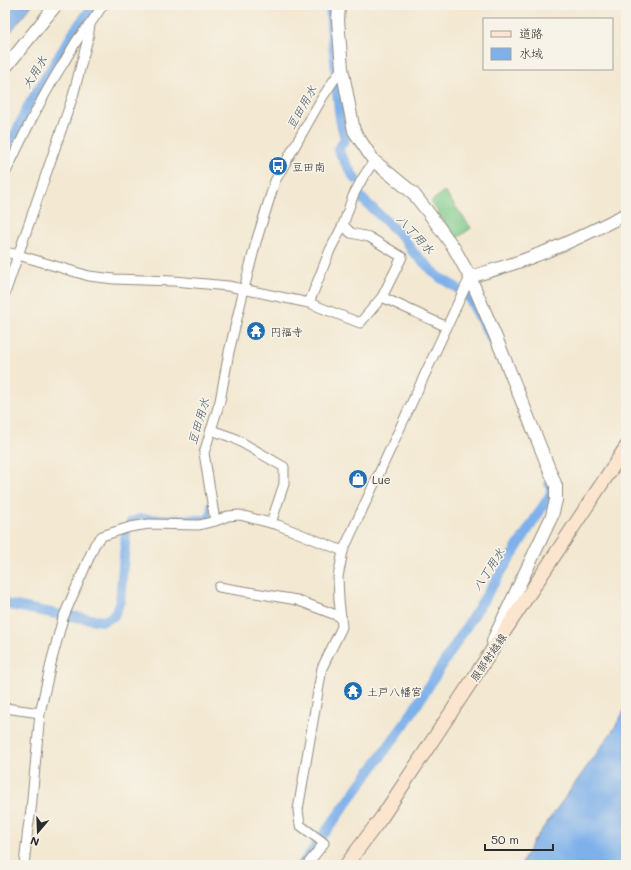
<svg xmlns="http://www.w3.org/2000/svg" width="631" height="870" font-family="Mali,'Klee One',sans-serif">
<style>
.green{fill:#7bca8a;stroke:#537a5a}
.water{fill:#7eb0ea;stroke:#546e8a}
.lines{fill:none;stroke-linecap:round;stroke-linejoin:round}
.canal{stroke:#7eb0ea;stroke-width:10}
.minor-casing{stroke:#8f8a7e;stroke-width:11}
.tertiary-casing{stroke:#8f8a7e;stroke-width:14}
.secondary-casing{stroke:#8f8a7e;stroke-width:15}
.minor{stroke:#fff;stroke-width:9}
.tertiary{stroke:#fff;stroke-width:12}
.secondary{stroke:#fbe5cf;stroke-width:13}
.labels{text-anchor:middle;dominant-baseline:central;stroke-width:3.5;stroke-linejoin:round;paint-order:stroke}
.poi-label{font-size:11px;fill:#2b2b2b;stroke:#f7f3e8;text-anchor:start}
.street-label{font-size:11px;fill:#2b2b2b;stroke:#f7f3e8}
.water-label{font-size:12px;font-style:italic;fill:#445364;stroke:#f7f3e8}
</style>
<rect width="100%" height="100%" fill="#f7f3e8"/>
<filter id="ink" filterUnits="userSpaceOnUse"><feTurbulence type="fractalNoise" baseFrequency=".025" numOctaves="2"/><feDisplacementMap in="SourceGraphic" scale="8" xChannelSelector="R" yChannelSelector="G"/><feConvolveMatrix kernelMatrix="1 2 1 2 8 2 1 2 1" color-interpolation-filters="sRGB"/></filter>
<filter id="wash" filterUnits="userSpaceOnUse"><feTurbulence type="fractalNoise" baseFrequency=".012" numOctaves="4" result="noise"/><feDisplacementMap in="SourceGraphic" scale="16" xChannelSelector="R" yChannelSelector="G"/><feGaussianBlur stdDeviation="0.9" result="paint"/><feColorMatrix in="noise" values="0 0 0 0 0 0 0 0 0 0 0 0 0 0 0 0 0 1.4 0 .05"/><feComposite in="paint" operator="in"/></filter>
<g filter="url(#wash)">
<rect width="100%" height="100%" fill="#f3e8d1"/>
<!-- green -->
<polygon class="green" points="444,191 471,228 456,239 431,202"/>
<!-- water -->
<g class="water">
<polygon points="5,5 32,5 5,39"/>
<polygon points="626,707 626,865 521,865 533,842 614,729"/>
</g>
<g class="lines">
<!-- canal -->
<g class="canal">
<path d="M331,5C329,27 335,51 336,74"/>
<polyline points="336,84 340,119 345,139 338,150 355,179"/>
<polyline points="5,157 27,108 77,27 94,5"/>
<polyline points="358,195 372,208 404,238 413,252 439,277 457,288"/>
<polyline points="468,296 492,340"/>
<polyline points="131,522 140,519 207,520 213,513 212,505"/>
<polyline points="5,604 62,615"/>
<polyline points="70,616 103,621 114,616 120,601 126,533"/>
<polyline points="324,834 406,722 552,492 549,484"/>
<polyline points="302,865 316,846"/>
</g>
</g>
</g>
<g filter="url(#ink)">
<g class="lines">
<defs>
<g id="minor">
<path d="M5,174C23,136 41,98 64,62C72,49 79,34 90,24"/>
<polyline points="5,252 18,255 89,276 114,279 174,281 228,286 309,303 330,250 343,225 353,196 362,179 374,161"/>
<polyline points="5,293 73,96 88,38 90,24 103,5"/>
<polyline points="382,297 447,327"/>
<polyline points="309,303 360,323 382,297 402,257 369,237 351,233 343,225"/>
<polyline points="211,430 234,438 284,467 284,484 271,523"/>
<polyline points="215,521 204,453 220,401 229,352 244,289 256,242 275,181 322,98 342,68"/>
<polyline points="219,587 297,600 341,617"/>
<polyline points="5,708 40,713"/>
<polyline points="24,865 28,828 31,810 40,713 52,659 63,618 95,544 102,536 130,527 149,524 199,525 215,521 228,516 240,515 278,525 343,551"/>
<polyline points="307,865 324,843 300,825 298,810 322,668 342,627 339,600 338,577 343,551 470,277"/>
</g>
<g id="tertiary">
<polyline points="339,5 338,20 342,68 354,131 374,161 413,193 428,212 454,248 470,277 497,340 556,486 556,500 552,516 495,636 493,642"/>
<polyline points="5,68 56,5"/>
<path d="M470,277C493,270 515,264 537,255C567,244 597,229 626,214"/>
</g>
<polyline id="secondary" points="346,865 382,817 626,447"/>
</defs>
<!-- minor casing -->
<use href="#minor" class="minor-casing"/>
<!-- tertiary casing -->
<use href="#tertiary" class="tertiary-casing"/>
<!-- secondary casing -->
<use href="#secondary" class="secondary-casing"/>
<!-- minor -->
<use href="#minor" class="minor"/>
<!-- tertiary -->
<use href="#tertiary" class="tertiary"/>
<!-- secondary -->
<use href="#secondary" class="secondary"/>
</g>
</g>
<!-- icons -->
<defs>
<symbol id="bus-disc" viewBox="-11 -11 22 22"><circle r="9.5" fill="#1f6fb2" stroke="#f7f3e8"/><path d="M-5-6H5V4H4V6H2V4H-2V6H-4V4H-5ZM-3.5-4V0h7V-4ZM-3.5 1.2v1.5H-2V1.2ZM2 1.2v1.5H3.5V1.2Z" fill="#fff"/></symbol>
<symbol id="temple-disc" viewBox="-11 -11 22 22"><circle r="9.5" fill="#1f6fb2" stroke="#f7f3e8"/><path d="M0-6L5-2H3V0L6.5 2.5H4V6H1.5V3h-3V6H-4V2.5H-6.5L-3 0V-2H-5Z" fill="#fff"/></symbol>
<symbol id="shop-disc" viewBox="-11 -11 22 22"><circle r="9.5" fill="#1f6fb2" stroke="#f7f3e8"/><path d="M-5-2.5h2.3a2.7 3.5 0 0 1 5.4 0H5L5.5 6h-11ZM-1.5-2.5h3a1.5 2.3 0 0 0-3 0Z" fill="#fff"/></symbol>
</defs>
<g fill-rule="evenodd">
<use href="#bus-disc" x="267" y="155" width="22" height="22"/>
<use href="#temple-disc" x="245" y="320" width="22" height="22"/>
<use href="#shop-disc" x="347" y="468" width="22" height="22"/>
<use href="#temple-disc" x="342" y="680" width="22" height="22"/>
</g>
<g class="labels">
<!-- poi labels -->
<g class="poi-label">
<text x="292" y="166">豆田南</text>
<text x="270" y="331">円福寺</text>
<text x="372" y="479">Lue</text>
<text x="367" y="691">土戸八幡宮</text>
</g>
<!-- street labels -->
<g class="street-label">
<text transform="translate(488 657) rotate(-56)">服部射越線</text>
</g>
<!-- water labels -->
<g class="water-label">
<text transform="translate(34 72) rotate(-59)">大用水</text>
<text transform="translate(301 107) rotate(-60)">豆田用水</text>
<text transform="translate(416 234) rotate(47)">八丁用水</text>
<text transform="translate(198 421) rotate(-73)">豆田用水</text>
<text transform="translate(488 569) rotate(-57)">八丁用水</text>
</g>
</g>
<!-- margin -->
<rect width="631" height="870" fill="none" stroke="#f7f3e8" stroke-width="20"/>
<!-- legend -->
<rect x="483" y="18" width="130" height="52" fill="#f7f3e8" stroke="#a5a39c"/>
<rect x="491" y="31" width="20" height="6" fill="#fbe5cf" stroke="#a5a39c"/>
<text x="519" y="38" font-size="12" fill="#2b2b2b">道路</text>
<rect x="491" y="48" width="20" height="12" fill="#7eb0ea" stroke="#a5a39c"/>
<text x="519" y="58" font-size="12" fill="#2b2b2b">水域</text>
<!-- north arrow -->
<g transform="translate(38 832) rotate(199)" stroke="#f7f3e8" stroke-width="3" paint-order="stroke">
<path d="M0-3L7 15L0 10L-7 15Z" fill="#2b2b2b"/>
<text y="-6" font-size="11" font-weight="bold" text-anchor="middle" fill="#2b2b2b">N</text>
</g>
<!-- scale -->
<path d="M485 844v6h68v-6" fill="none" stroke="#2b2b2b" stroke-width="2"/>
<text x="491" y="844" font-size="12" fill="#2b2b2b" stroke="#f7f3e8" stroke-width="3" paint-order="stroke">50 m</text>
</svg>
